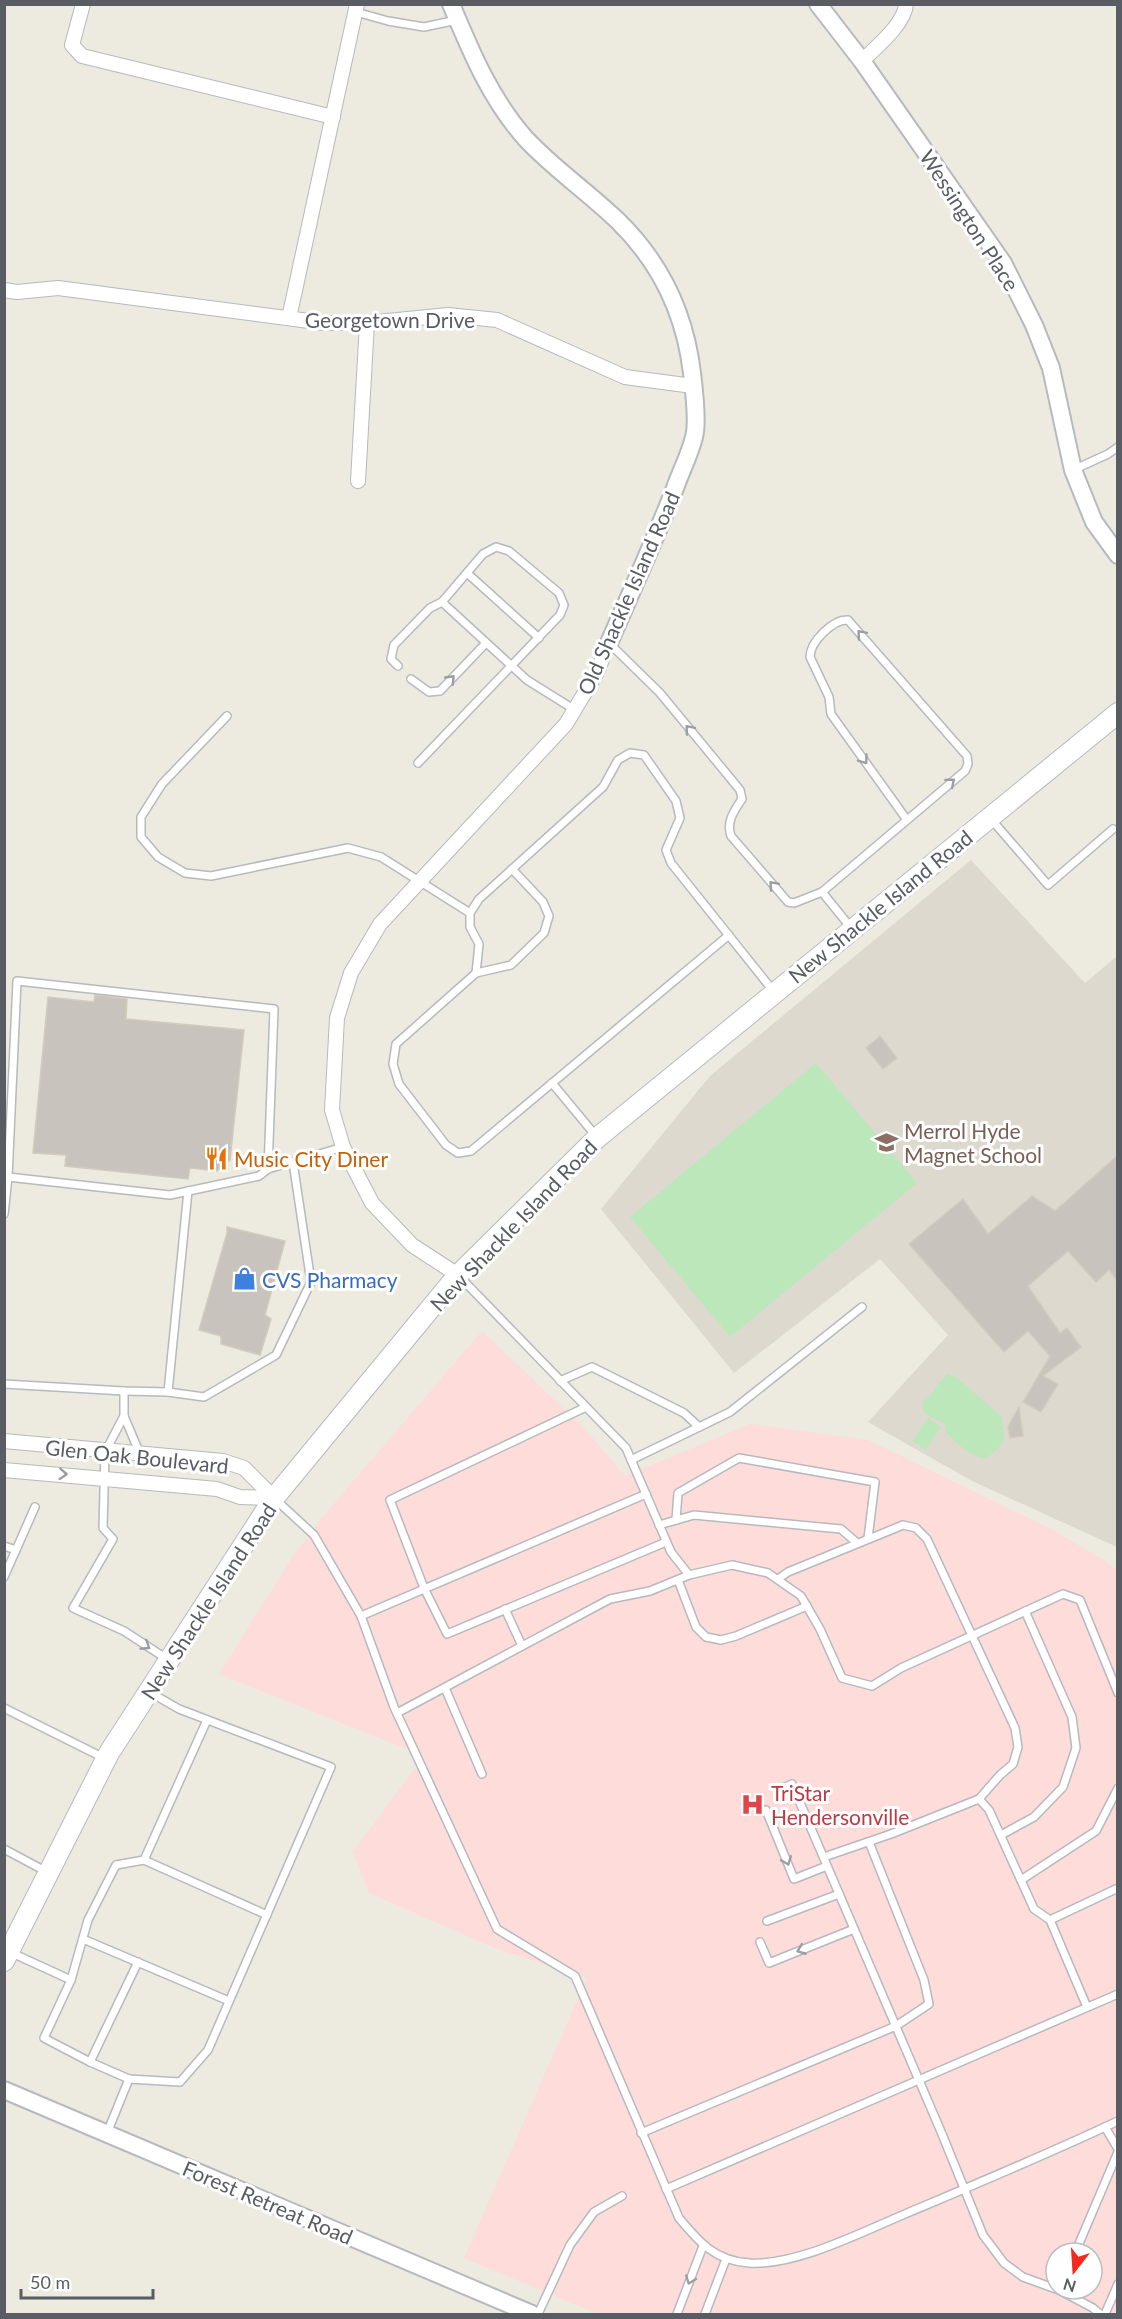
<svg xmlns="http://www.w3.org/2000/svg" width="1122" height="2319" font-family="Lato,sans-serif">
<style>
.education{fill:#ddd9cf}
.medical{fill:#fddcda;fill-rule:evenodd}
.green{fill:#bbe7ba}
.building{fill:#c8c4bd;stroke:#d2cbbe;stroke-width:1.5}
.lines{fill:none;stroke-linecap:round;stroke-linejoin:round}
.service-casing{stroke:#b6b9be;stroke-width:10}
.minor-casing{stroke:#b6b9be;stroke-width:16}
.tertiary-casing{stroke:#b6b9be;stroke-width:20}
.secondary-casing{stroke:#b6bac0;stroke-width:22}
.service{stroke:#fff;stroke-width:7}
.minor{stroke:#fff;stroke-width:14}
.tertiary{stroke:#fff;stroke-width:16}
.secondary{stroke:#fff;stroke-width:20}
.oneway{stroke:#9b9ea1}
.labels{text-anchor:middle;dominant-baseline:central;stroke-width:6;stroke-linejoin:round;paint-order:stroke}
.street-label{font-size:21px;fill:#595d63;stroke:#fff}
.education-label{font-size:21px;fill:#785e54;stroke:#fff;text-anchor:start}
.food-label{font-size:21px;fill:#c56008;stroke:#fff;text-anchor:start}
.shop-label{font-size:21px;fill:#366cbe;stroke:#fff;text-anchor:start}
.health-label{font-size:21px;fill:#be3a42;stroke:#fff;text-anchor:start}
</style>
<rect width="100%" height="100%" fill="#edeae0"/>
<!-- education -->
<polygon class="education" points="971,860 1085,983 1117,956 1117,1547 972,1481 868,1422 948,1335 880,1259 734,1373 601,1209 710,1076"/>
<!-- medical -->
<path class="medical" d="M482,1331L585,1429L625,1476L750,1424L868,1440L1051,1529L1104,1560L1118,1572L1117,2314H598L464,2258L587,1978L495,1948L369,1893L353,1852L424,1756L219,1674L291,1559L320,1520ZM1056,2253H1092V2289H1056Z"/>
<!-- green -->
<g class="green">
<polygon points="816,1063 917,1183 730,1337 630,1217"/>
<path d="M948,1374L956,1377L1002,1417L1004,1440L998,1448L987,1458C972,1460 953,1440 944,1429L946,1425C936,1416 921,1419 923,1402C935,1393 937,1382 948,1374Z"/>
<polygon points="928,1418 941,1427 926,1450 912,1441"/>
</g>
<!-- building -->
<g class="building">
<polygon points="95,995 127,999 126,1019 244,1030 230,1160 217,1171 190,1168 188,1179 65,1166 66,1155 33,1153 48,997 94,1002"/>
<polygon points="880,1036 897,1058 883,1069 866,1048"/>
<polygon points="1118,1155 1118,1282 1109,1270 1096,1282 1068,1251 1028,1286 1060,1333 1067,1328 1081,1347 1043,1376 1058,1384 1041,1412 1023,1402 1050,1356 1028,1331 1004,1352 909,1244 963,1199 988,1234 1032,1196 1055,1211"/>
<polygon points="227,1227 285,1241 265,1315 271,1319 260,1355 221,1344 221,1336 199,1330 227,1233"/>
<polygon points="1019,1407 1023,1436 1010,1438 1008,1427"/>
</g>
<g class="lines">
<defs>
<g id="service">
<polyline points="356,12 388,21 424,27 457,20"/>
<polyline points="1073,470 1108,454 1118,447"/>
<polyline points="467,573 539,638"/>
<polyline points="442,602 527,680 575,710"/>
<path d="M609,643L660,693L740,790L742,799C734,811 726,822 731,836L788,902L794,903L822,892L965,771L968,764L967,756L848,620C833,619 810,642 810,657L829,697L831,714L907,820"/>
<polyline points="398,666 391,659 394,645 430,608 442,602 483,554 496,547 509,551 559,593 564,605 560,615 418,763"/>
<polyline points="411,679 429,692 440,691 486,643"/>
<polyline points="227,716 162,784 141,817 141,837 158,857 185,873 211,876 348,848 381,857 470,913"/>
<polyline points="991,819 1048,885 1113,829"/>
<polyline points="822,892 852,929"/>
<polyline points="729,935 471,1151 458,1153 446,1145 399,1084 393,1064 396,1044 476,973 479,944 470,927 470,913 479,899 603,787 618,760 630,753 644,755 676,801 680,818 666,850 671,863 774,992"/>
<polyline points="476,973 511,965 544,933 549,916 543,902 512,869"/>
<polyline points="552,1083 596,1136"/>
<polyline points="8,1177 17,981 274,1009 268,1169"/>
<polyline points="4,1214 8,1177 170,1195 259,1176 268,1169 343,1147"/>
<polyline points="460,1277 626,1448 671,1552 689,1575 732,1565 768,1573 801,1596 820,1629 842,1678 872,1686 901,1668 1063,1594 1080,1600 1118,1693"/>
<polyline points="560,1381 592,1367 684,1413 699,1427"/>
<polyline points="4,1384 124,1391 168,1392 204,1397 276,1355 311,1282 293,1162"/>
<polyline points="124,1391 124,1416 140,1454"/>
<polyline points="168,1392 188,1191"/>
<polyline points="586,1407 390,1500 424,1588 447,1634 666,1542"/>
<polyline points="124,1416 105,1452 103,1528 113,1539 73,1608 124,1631 167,1659"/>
<polyline points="631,1460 730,1412 862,1307"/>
<path d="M275,1499L314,1535L361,1616L394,1707L497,1929L575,1976L679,2218C699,2242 715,2261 749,2263C796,2266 862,2232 905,2214C976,2184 1048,2154 1118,2121"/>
<polyline points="676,1520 678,1493 739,1458 875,1482 868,1538"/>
<polyline points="659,1525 694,1515 841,1529 857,1543"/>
<polyline points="4,1546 16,1550"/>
<polyline points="4,1577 35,1507"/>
<polyline points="778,1579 788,1572 903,1525 916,1528 927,1539 1015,1728 1018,1747 1013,1764 1000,1775 979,1799 891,1834 824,1857"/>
<polyline points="678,1580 696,1627 706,1637 721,1640 736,1636 807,1606"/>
<polyline points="505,1609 522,1646"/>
<polyline points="361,1616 646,1494"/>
<polyline points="445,1688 482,1774"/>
<polyline points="4,1708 104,1758"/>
<polyline points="397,1713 610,1599 650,1591 689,1575"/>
<polyline points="781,1789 792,1784 942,2134 983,2235 1004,2263 1023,2277 1059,2290 1093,2308 1100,2314"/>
<polyline points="979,1799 989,1810 1034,1909 1050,1920 1087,2007"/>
<polyline points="766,1810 794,1879 827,1866"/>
<polyline points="1001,1835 1034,1817 1063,1787 1076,1748 1072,1717 1025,1611"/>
<polyline points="4,1849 47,1872"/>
<polyline points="144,1860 267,1915"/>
<polyline points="1021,1880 1096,1831 1118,1788"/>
<polyline points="1050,1920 1118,1888"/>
<polyline points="767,1921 839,1894"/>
<polyline points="83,1939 229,2001"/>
<polyline points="760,1942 769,1963 854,1929"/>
<polyline points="12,1953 71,1980 44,2038 90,2062 129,2079 107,2133"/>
<polyline points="71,1980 88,1920 116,1865 144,1860 207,1720"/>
<polyline points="90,2062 138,1962"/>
<polyline points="129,2079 180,2082 208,2050 331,1767 179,1709 151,1693"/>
<polyline points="1105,2127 1118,2149"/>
<polyline points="641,2133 896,2026 929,2004 924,1980 869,1842"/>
<polyline points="666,2189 1118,1994"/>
<polyline points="1075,2253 1118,2152"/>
<polyline points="538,2314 570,2245 594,2212 622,2196"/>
<polyline points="677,2314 703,2246"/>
<polyline points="705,2314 726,2259"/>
<polyline points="1105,2314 1118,2284"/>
</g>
<g id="minor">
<polyline points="83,4 72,45 82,56 333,117"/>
<path d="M862,61C875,48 905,24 906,4"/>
<polyline points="4,290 17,292 58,288 324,323 367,323 448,315 497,320 625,377 693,386"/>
<polyline points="289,318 357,4"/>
<polyline points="358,481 367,323"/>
<polyline points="458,1275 412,1245 372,1203 343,1147 332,1110 337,1018 351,973 380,924 566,724 596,674 609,643"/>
<polyline points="4,1441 223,1461 244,1468 274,1498"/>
<polyline points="4,1470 217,1489 240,1497 274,1498"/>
</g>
<g id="tertiary">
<path d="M451,4C471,52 491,100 526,139C554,169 588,192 618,221C661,263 685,314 692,373C694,389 698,423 694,437C690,454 681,471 675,488C655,540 631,592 609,643"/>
<polyline points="818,4 862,61 1003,263 1034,325 1051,368 1073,470 1094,522 1118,555"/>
<polyline points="4,2090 532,2314"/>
</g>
<polyline id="secondary" points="4,1961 109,1753 274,1498 458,1275 597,1138 1118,713"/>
</defs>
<!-- service casing -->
<use href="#service" class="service-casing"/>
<!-- minor casing -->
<use href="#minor" class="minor-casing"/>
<!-- tertiary casing -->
<use href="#tertiary" class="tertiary-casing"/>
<!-- secondary casing -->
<use href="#secondary" class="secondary-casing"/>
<!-- service -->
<use href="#service" class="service"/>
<!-- minor -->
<use href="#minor" class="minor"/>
<!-- tertiary -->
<use href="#tertiary" class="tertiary"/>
<!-- secondary -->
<use href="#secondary" class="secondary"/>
</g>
<!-- one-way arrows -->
<defs><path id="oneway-chevron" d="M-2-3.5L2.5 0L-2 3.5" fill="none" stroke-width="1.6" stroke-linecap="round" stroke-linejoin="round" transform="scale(1.5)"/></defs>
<g class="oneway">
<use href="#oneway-chevron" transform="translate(861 634) rotate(-131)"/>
<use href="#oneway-chevron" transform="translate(451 679) rotate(-46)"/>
<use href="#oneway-chevron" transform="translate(689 729) rotate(-130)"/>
<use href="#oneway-chevron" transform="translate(864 760) rotate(54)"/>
<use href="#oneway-chevron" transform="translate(951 782) rotate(-40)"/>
<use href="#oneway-chevron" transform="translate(773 885) rotate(-131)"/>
<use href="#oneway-chevron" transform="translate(63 1474) rotate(4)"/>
<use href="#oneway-chevron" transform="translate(146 1646) rotate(33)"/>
<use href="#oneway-chevron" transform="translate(787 1861) rotate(68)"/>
<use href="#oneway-chevron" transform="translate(801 1950) rotate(158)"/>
<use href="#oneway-chevron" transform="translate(690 2280) rotate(111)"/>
</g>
<!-- icons -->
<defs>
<symbol id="school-bare" viewBox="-9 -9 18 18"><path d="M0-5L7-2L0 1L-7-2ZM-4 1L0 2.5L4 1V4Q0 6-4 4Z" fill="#8d6e63" stroke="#fff" stroke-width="2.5" paint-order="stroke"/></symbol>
<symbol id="restaurant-bare" viewBox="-9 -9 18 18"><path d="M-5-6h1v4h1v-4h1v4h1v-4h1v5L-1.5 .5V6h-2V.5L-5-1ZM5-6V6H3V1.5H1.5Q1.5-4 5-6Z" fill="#e8710a" stroke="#fff" stroke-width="2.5" paint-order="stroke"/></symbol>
<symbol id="shop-bare" viewBox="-9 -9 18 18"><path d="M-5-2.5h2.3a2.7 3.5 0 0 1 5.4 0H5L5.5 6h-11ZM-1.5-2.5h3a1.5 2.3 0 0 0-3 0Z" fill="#3f7fe0" stroke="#fff" stroke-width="2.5" paint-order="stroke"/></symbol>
<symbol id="hospital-bare" viewBox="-9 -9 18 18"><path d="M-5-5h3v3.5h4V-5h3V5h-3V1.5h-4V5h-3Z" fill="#e0444e" stroke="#fff" stroke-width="2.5" paint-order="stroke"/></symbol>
</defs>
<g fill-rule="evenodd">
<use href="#school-bare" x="870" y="1126" width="33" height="33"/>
<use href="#restaurant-bare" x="200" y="1142" width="33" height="33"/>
<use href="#shop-bare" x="228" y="1262" width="33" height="33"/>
<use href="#hospital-bare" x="736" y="1788" width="33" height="33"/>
</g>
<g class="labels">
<!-- street labels -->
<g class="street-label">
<text transform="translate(970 220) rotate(57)">Wessington Place</text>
<text x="390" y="319">Georgetown Drive</text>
<text transform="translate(628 593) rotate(-66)">Old Shackle Island Road</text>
<text transform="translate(880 906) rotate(-39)">New Shackle Island Road</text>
<text transform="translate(513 1225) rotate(-46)">New Shackle Island Road</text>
<text transform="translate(137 1456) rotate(6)">Glen Oak Boulevard</text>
<text transform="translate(208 1601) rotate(-57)">New Shackle Island Road</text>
<text transform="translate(268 2202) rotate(23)">Forest Retreat Road</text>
</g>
<!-- education labels -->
<g class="education-label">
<text x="904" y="1130">Merrol Hyde<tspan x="904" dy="24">Magnet School</tspan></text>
</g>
<!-- food labels -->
<g class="food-label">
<text x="234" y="1158">Music City Diner</text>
</g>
<!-- shop labels -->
<g class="shop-label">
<text x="262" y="1279">CVS Pharmacy</text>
</g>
<!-- health labels -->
<g class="health-label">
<text x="771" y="1792">TriStar<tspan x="771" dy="24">Hendersonville</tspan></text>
</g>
</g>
<!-- border -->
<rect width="1122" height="2319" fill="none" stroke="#595d63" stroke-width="12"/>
<!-- north arrow -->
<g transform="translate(1074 2271) rotate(197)"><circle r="28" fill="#ffffff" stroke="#bdbec1" stroke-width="1.5"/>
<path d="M0-4.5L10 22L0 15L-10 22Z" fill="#f5291e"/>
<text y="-9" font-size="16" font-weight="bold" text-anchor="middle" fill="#595d63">N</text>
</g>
<!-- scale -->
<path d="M21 2289v9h132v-9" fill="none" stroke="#595d63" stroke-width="3"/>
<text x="30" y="2289" font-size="18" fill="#595d63" stroke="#ffffff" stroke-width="4.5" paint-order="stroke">50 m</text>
</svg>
